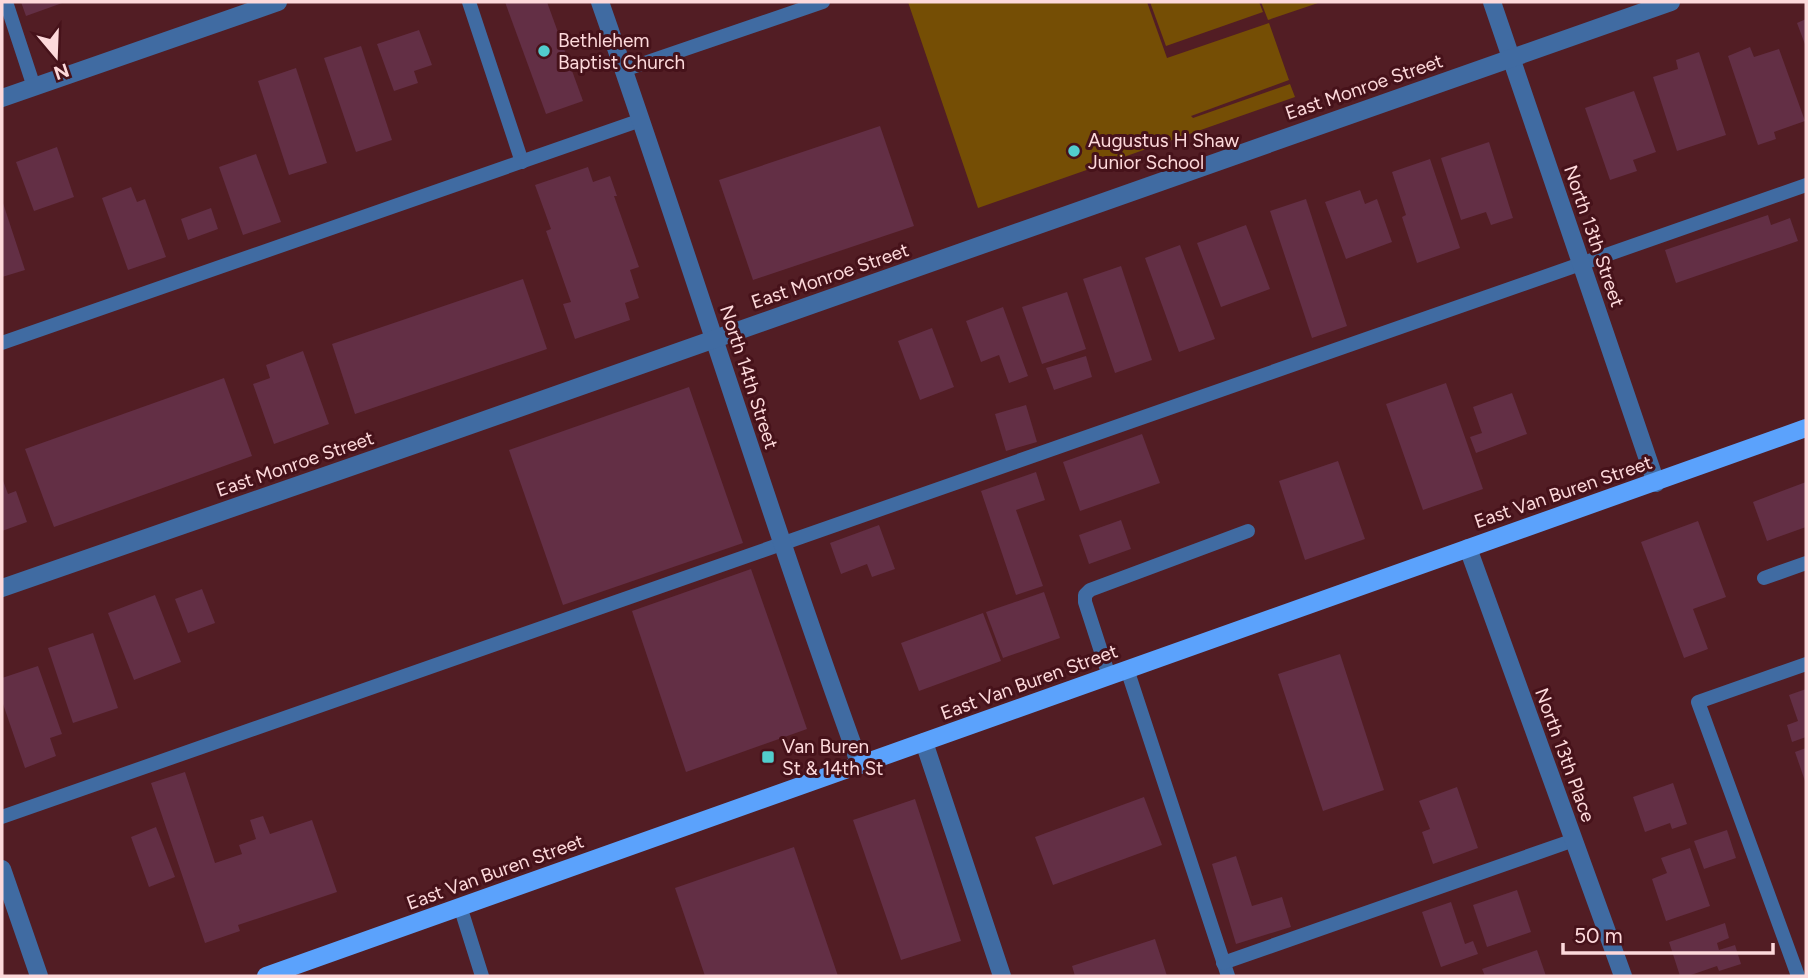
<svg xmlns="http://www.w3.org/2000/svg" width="1808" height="978" font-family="Figtree,sans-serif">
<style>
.green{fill:#754e05}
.building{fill:#632f45}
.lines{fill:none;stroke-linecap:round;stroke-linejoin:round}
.service{stroke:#406ba2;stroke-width:14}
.minor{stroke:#406ba2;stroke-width:18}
.primary{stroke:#5ba2fc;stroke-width:18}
.poi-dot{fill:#52cdcd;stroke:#46121a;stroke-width:2.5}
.labels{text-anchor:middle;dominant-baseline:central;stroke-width:6;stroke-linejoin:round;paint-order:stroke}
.poi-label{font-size:19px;fill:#fdd9db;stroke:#46121a;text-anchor:start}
.street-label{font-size:19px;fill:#fdd9db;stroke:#46121a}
</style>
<rect width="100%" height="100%" fill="#521d24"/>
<!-- green -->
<g class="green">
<polygon points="908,2 1147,2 1167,58 1269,23 1289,80 1191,116 1193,118 1290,84 1295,97 978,208"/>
<polygon points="1150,2 1259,2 1263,12 1166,46"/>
<polygon points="1261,2 1317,2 1318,3 1268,20"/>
</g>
<!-- building -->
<g class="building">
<polygon points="21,2 65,2 26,16"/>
<polygon points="505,2 547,2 583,101 546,114"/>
<polygon points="1806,19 1806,47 1797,23"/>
<polygon points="419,30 432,65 414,71 418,83 394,91 377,44"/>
<polygon points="361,46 392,140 356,152 324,58"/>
<polygon points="1750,47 1754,57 1779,49 1805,121 1774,132 1776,139 1758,145 1728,56"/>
<polygon points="1699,52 1726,135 1677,151 1653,77 1678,69 1676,60"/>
<polygon points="296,68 327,163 289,175 258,81"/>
<polygon points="1634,91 1656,152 1633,160 1637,171 1610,180 1585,108"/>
<polygon points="880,126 914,226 753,280 719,180"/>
<polygon points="1489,142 1513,218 1491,225 1486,212 1461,220 1441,158"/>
<polygon points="57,147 74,197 34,211 16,162"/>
<polygon points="256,154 281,222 243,235 219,167"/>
<polygon points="1430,159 1460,248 1417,263 1402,217 1406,215 1392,172"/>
<polygon points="588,167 593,182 610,176 617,196 614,196 639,267 630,270 639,298 625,303 630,320 575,339 563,304 571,302 546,231 551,229 535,185"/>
<polygon points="131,187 137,202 145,199 166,257 128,270 102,198"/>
<polygon points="1360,190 1365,204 1377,199 1392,242 1346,259 1325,202"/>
<polygon points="1306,199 1347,326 1312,338 1270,211"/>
<polygon points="2,200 25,270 2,277"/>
<polygon points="211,208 218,229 188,240 181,219"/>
<polygon points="1768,215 1771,225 1790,218 1798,241 1676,283 1665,250"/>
<polygon points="1246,225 1270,289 1221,307 1197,243"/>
<polygon points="1180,245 1215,339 1179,352 1145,258"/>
<polygon points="1121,266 1152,360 1115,373 1083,279"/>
<polygon points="523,279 547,349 355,414 332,344"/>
<polygon points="1067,292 1086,349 1042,364 1022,307"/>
<polygon points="1003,307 1028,376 1009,383 999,355 981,362 966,321"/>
<polygon points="932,328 954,387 920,400 898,341"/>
<polygon points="303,351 329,424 274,444 253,384 270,378 266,365"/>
<polygon points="1086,356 1092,377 1054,390 1046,368"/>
<polygon points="224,378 252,456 54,527 25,449"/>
<polygon points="1446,383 1483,489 1423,510 1386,404"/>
<polygon points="689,387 743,543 563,605 509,450"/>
<polygon points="1512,393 1527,434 1476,453 1470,437 1482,433 1473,407"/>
<polygon points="1026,405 1037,442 1006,451 995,414"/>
<polygon points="1142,434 1160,483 1080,511 1063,462"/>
<polygon points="1338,461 1365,539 1305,560 1279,481"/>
<polygon points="1036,472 1045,500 1016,510 1043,586 1016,595 981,491"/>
<polygon points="2,478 8,494 16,491 27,522 2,531"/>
<polygon points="1806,482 1806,527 1767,541 1753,502"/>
<polygon points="1121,520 1131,549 1089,564 1079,535"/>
<polygon points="1698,521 1726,597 1693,609 1708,649 1684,658 1641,542"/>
<polygon points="879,525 895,569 872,577 867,564 841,574 830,543"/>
<polygon points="751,569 807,729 686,772 632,611"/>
<polygon points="202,589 215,623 188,633 175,599"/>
<polygon points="1044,592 1060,638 1003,658 986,612"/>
<polygon points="155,595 181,662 134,680 108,613"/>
<polygon points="983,613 1001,661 919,691 901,643"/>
<polygon points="93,633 118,708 73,723 48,648"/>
<polygon points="1340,654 1384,790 1323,811 1278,674"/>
<polygon points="38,666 62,734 50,738 56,756 25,768 2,701 2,678"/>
<polygon points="1806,689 1806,737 1792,742 1787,725 1798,721 1789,695"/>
<polygon points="1806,748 1806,784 1795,752"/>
<polygon points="185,772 215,863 242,854 239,845 256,839 250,820 263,816 270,834 312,820 337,892 238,925 240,931 205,943 151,783"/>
<polygon points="1673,783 1687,824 1672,829 1670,823 1645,832 1633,797"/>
<polygon points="1457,787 1478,848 1433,864 1422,832 1430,829 1419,801"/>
<polygon points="1144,797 1162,845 1053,885 1035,837"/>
<polygon points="915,799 961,941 901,960 853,820"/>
<polygon points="156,827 175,877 149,887 131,837"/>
<polygon points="1727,830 1736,858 1704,869 1694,841"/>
<polygon points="794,847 838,976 705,976 675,888"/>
<polygon points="1690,848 1710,906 1666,921 1652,879 1667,873 1661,858"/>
<polygon points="1236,856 1252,906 1282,897 1291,927 1236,944 1212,864"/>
<polygon points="1517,890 1531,932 1487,947 1473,905"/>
<polygon points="1451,902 1465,944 1473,941 1478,954 1441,967 1422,912"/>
<polygon points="1725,923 1729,938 1717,943 1719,950 1735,945 1741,964 1719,971 1717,966 1688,976 1680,976 1669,942"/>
<polygon points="1155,939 1167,976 1075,976 1072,966"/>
<polygon points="1537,950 1546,976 1485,976 1482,969"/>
</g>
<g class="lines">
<!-- service -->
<g class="service">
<polyline points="6,2 34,87"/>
<polyline points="469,2 522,162"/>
<polyline points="624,70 823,2"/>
<polyline points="2,343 641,120"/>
<polyline points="1764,578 1806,563"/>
<polyline points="1127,669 1228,976"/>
<polyline points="1109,676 1085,602 1085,595 1090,590 1248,531"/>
<polyline points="2,817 1806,185"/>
<polyline points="460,906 482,976"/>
<polyline points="1223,963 1574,840"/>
<polyline points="1798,976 1698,702 1806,664"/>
</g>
<!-- minor -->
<g class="minor">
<path d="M600,2C689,255 768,512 860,765"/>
<polyline points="1492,2 1656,483"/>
<polyline points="2,98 278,2"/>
<polyline points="1468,548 1623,976"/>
<polyline points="2,588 414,445 1671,2"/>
<polyline points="924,742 1002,976"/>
<polyline points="2,869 39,976"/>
</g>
<!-- primary -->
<polyline class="primary" points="266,976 1806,428"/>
</g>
<!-- markers -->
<g class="poi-dot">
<circle cx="544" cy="51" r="7"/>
<circle cx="1074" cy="151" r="7"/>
<rect x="761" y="750" width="14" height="14" rx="3.5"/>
</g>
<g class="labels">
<!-- poi labels -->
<g class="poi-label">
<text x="558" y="40">Bethlehem<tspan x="558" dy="22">Baptist Church</tspan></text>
<text x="1088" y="140">Augustus H Shaw<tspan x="1088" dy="22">Junior School</tspan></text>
<text x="782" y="746">Van Buren<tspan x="782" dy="22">St &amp; 14th St</tspan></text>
</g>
<!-- street labels -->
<g class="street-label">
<text transform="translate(1364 87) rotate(-19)">East Monroe Street</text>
<text transform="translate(1594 236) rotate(71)">North 13th Street</text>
<text transform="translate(830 276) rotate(-19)">East Monroe Street</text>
<text transform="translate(749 377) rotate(72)">North 14th Street</text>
<text transform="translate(295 464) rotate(-19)">East Monroe Street</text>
<text transform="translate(1563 492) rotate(-19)">East Van Buren Street</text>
<text transform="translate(1029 682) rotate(-20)">East Van Buren Street</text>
<text transform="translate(1565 755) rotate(70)">North 13th Place</text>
<text transform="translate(495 872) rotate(-20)">East Van Buren Street</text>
</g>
</g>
<!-- border -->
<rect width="1808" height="978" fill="none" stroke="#fdd9db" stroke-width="7"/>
<!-- north arrow -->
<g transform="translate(56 56) rotate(161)" stroke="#46121a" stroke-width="5" paint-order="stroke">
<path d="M0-5L12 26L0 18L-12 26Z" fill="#fdd9db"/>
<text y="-10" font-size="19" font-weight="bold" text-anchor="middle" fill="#fdd9db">N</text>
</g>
<!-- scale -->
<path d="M1563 943v10h210v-10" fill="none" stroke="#fdd9db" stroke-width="3.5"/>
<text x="1574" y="943" font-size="21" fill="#fdd9db" stroke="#46121a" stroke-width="5" paint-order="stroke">50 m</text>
</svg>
